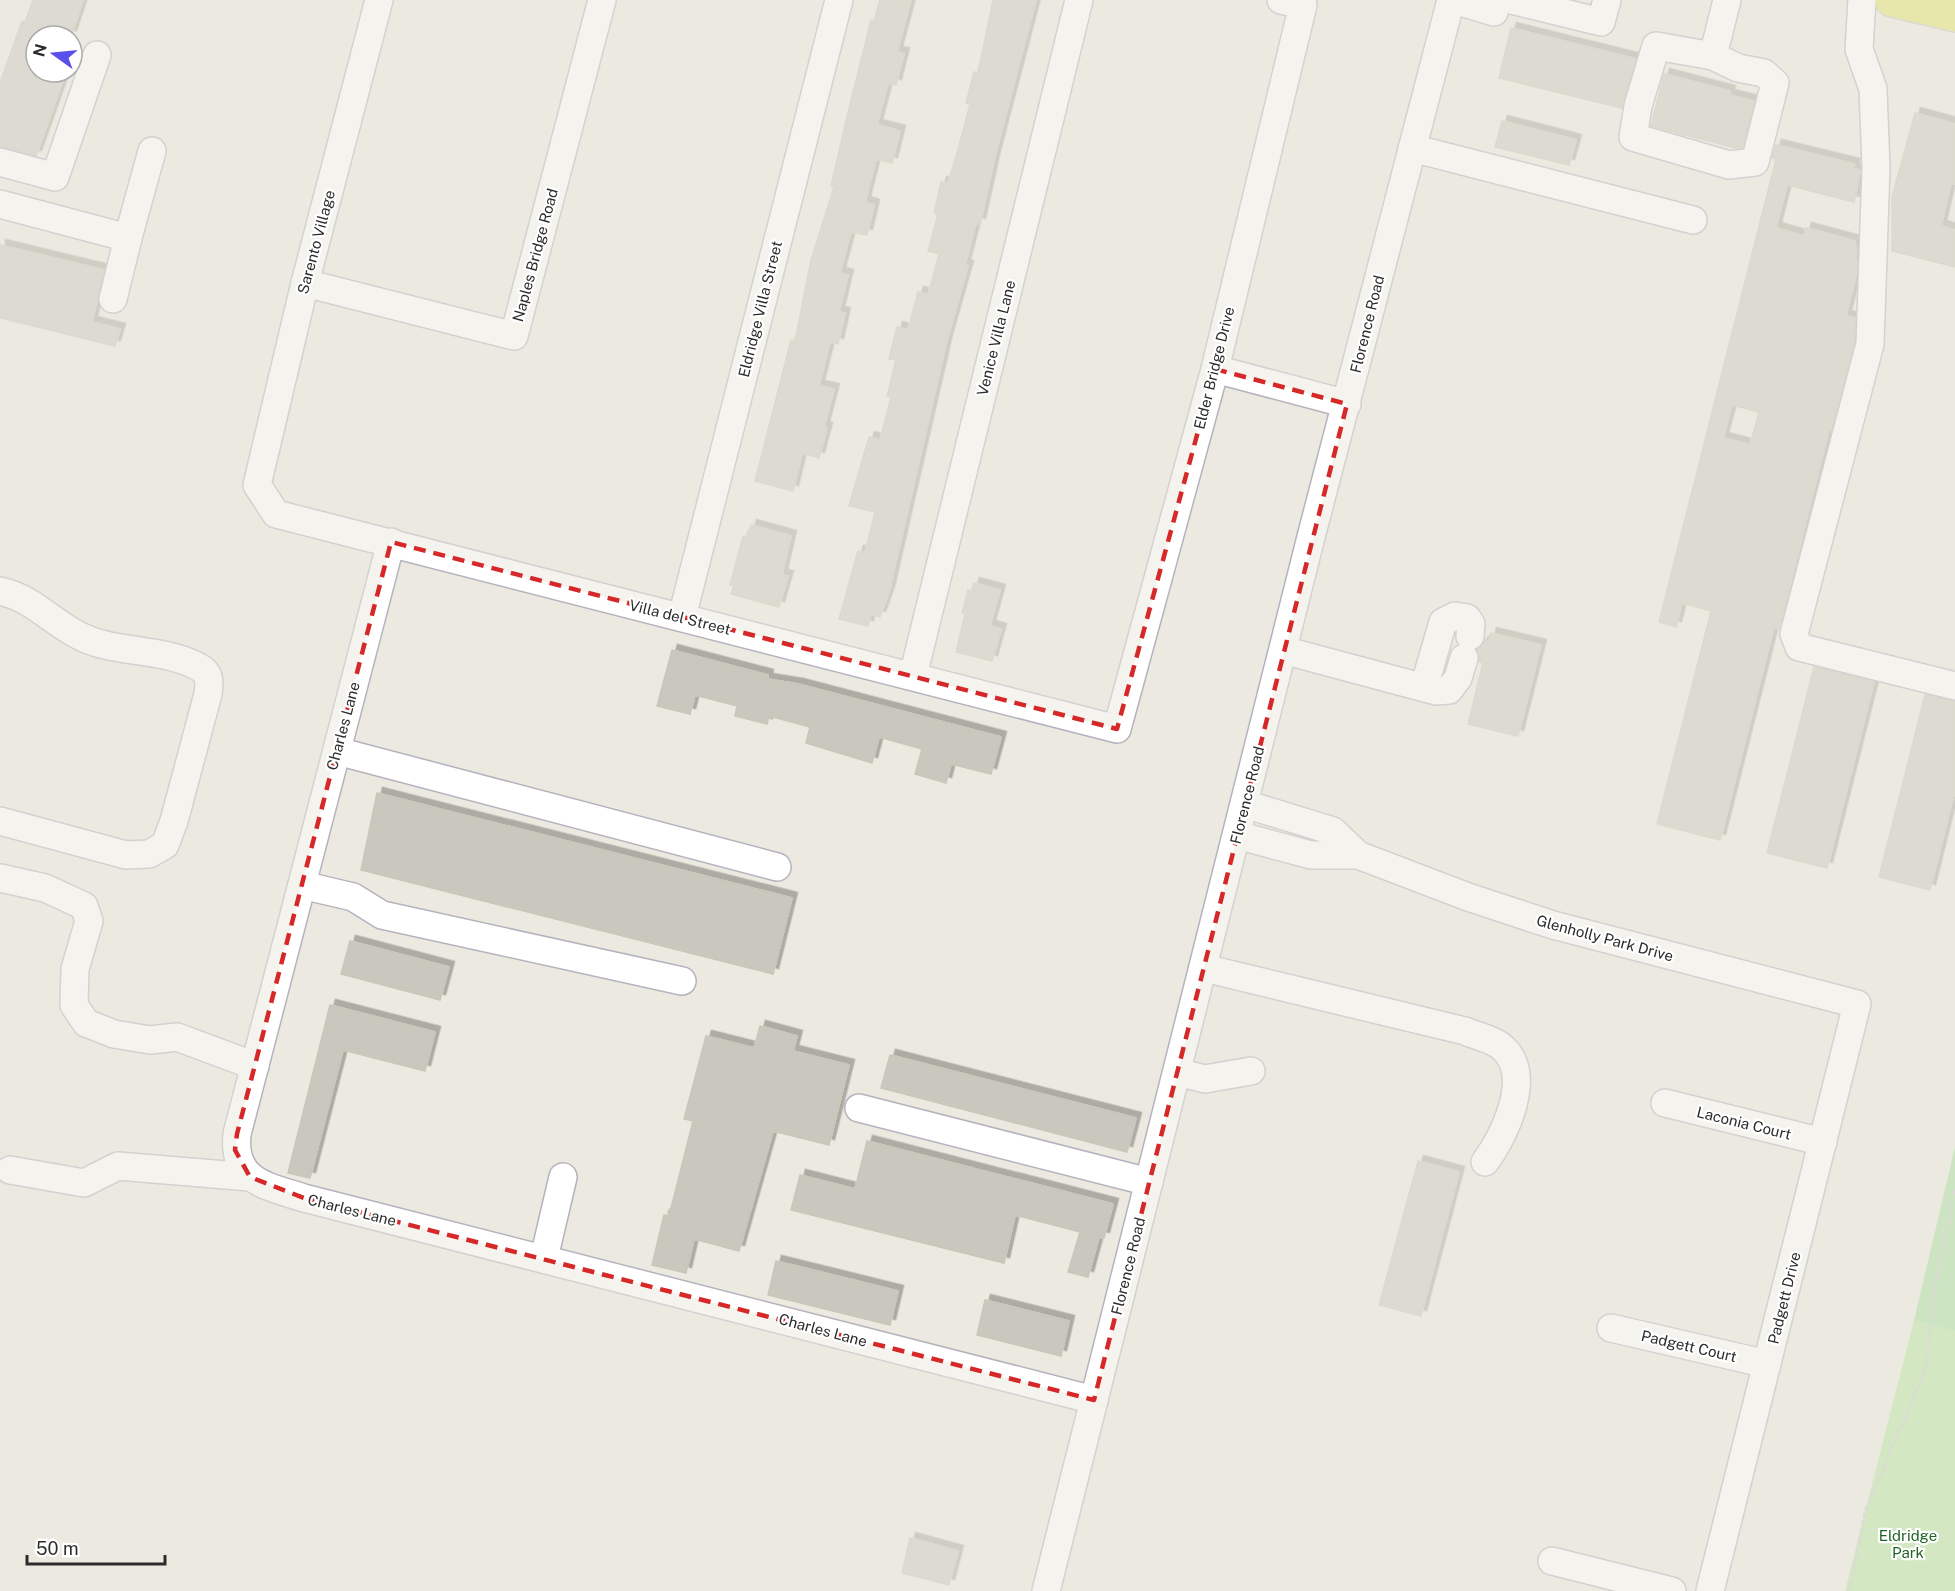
<svg xmlns="http://www.w3.org/2000/svg" width="1955" height="1591" font-family="'Public Sans',sans-serif">
<style>
.green{fill:#a6dea1}
.pitch{fill:#b4e49e}
.building{fill:#c8c8be;stroke:#c8c7b9;stroke-width:1.5;fill-rule:evenodd;filter:url(#shadow)}
.lines{fill:none;stroke-linecap:round;stroke-linejoin:round}
.minor-casing{stroke:#b4b3be;stroke-width:30}
.major-casing{stroke:#c8c8c8;stroke-width:36}
.path{stroke:#c8c8c8;stroke-width:3;stroke-dasharray:4.5 3;stroke-linecap:butt}
.minor{stroke:#fff;stroke-width:27}
.major{stroke:#e1e56c;stroke-width:33}
.marked{fill:none;stroke:#d62828;stroke-width:4.5;stroke-dasharray:12 8;stroke-linejoin:round}
.labels{text-anchor:middle;dominant-baseline:central;stroke-width:4.5;stroke-linejoin:round;paint-order:stroke}
.street-label{font-size:15px;fill:#2c2c2c;stroke:#fff}
.park-label{font-size:15px;fill:#216425;stroke:#fff}
</style>
<defs>
<filter id="shadow"><feDropShadow dx="5.5" dy="-5.5" stdDeviation="0" flood-color="#0004"/></filter>
</defs>
<rect width="100%" height="100%" fill="#eceae0"/>
<!-- green -->
<polygon class="green" points="1955,1147 1955,1591 1850,1591"/>
<!-- pitch -->
<polygon class="pitch" points="1914,1320 1955,1331 1955,1591 1845,1591"/>
<!-- building -->
<g class="building">
<polygon points="33,0 83,0 71,36 36,36 36,72 66,72 36,156 0,147 0,83 22,21 25,22"/>
<polygon points="880,0 911,0 897,52 904,53 896,85 888,83 877,125 900,131 892,163 876,159 865,202 874,205 867,235 851,232 840,273 848,275 839,312 845,313 838,344 830,342 819,386 834,389 824,427 827,428 819,458 802,453 793,491 755,481 791,340 795,341 811,260 834,187 831,186 848,112 871,20 874,21"/>
<polygon points="993,0 1036,0 995,156 980,224 976,223 965,265 968,266 947,340 889,592 880,617 871,614 868,626 839,619 858,551 865,553 875,512 849,506 869,437 880,440 891,397 887,396 896,360 889,359 897,327 908,330 918,292 928,295 939,254 928,251 938,214 934,213 941,182 948,183 959,146 970,104 966,103 974,72 978,73"/>
<polygon points="1511,28 1636,59 1622,108 1499,78"/>
<polygon points="1664,74 1730,91 1729,95 1754,101 1742,148 1735,148 1651,126"/>
<polygon points="1915,113 1955,124 1955,184 1951,183 1941,226 1955,230 1955,267 1892,251 1892,197"/>
<polygon points="1502,121 1576,140 1569,165 1495,147"/>
<path d="M1776,145L1855,164L1853,169L1860,170L1854,202L1787,185L1776,228L1804,236L1806,228L1855,241L1857,271L1846,316L1855,318L1854,342L1831,430H1829L1779,628L1774,627L1720,840L1657,824L1711,611L1682,603L1676,627L1659,622L1776,159L1772,158ZM1732,405L1759,412L1750,445L1723,438Z"/>
<polygon points="0,245 104,270 92,322 120,329 115,346 0,318"/>
<polygon points="751,525 791,536 782,575 788,576 779,607 731,594 734,585 730,585 743,536 748,537"/>
<polygon points="974,583 1000,590 990,626 1001,629 992,661 956,652 965,614 962,613 968,590 972,591"/>
<polygon points="1491,633 1541,645 1518,736 1468,724 1483,663 1479,662 1477,650 1485,640 1489,642"/>
<polygon points="672,650 768,675 767,679 798,684 1001,737 991,774 951,764 946,783 915,774 922,749 879,737 872,763 806,743 810,727 769,716 767,724 735,716 737,706 695,695 690,714 657,706"/>
<polygon points="1814,667 1874,682 1827,868 1767,853"/>
<polygon points="1925,695 1955,701 1955,790 1930,890 1879,877"/>
<polygon points="377,793 792,898 773,974 361,870"/>
<polygon points="350,941 449,967 440,1000 341,974"/>
<polygon points="330,1005 435,1032 425,1071 343,1050 310,1178 288,1173"/>
<polygon points="760,1026 797,1036 793,1051 849,1065 829,1145 773,1131 739,1251 694,1239 686,1273 652,1265 664,1215 669,1216 693,1121 684,1119 706,1036 754,1048"/>
<polygon points="890,1055 1136,1118 1127,1152 881,1088"/>
<polygon points="867,1141 1113,1204 1104,1238 1099,1237 1088,1277 1068,1272 1080,1232 1015,1215 1004,1263 791,1210 800,1175 855,1189"/>
<polygon points="1418,1161 1459,1172 1421,1316 1379,1305"/>
<polygon points="776,1261 898,1291 890,1325 768,1295"/>
<polygon points="985,1300 1069,1321 1061,1356 977,1335"/>
<polygon points="910,1538 958,1551 949,1585 902,1573"/>
</g>
<g class="lines">
<defs>
<g id="minor">
<polyline points="379,0 305,283 257,485 276,514 1117,729 1215,369 1303,5 1281,0"/>
<polyline points="1454,0 1494,12 1498,0"/>
<polyline points="1511,0 1601,22 1607,0"/>
<polyline points="1862,0 1859,49 1873,89 1876,168 1870,344 1794,634 1799,647 1955,686"/>
<polygon points="1656,46 1713,56 1738,68 1764,73 1775,83 1755,162 1729,165 1633,137 1638,106"/>
<polyline points="1713,56 1727,0"/>
<polyline points="1412,148 1693,220"/>
<polyline points="0,162 55,177 97,55"/>
<polyline points="0,204 128,238 152,151"/>
<polyline points="305,283 514,336 602,0"/>
<polyline points="113,299 128,238"/>
<polyline points="1215,369 1347,404"/>
<path d="M391,542L237,1134C232,1182 267,1186 304,1198L1094,1400"/>
<path d="M0,591C34,598 54,625 84,638C119,654 169,648 202,669C211,675 209,685 208,694L174,821L165,845L149,854L126,855L0,821"/>
<polyline points="682,617 839,0"/>
<polyline points="1283,650 1436,691 1449,690 1458,678 1464,658"/>
<polyline points="913,676 1079,0"/>
<polyline points="1424,687 1443,622 1455,616 1467,618 1471,624 1470,636"/>
<polyline points="337,751 777,867"/>
<polyline points="1245,804 1333,831 1358,855"/>
<polyline points="1237,835 1311,855 1358,855 1468,897 1553,925 1857,1004 1710,1591"/>
<polyline points="0,878 45,888 84,906 89,921 75,969 74,1005 86,1023 114,1034 150,1040 177,1037 255,1066"/>
<polyline points="302,885 353,897 382,915 682,981"/>
<path d="M1204,968L1465,1031C1476,1036 1496,1040 1504,1049C1533,1077 1504,1137 1485,1162"/>
<polyline points="1177,1072 1205,1079 1251,1071"/>
<polyline points="1665,1103 1823,1142"/>
<polyline points="859,1108 1149,1182"/>
<polyline points="10,1170 84,1183 118,1166 250,1177"/>
<polyline points="544,1258 563,1177"/>
<polyline points="1611,1328 1767,1364"/>
<polyline points="1552,1561 1672,1591"/>
<polyline points="1046,1591 1311,537 1451,0"/>
</g>
<polyline id="major" points="1892,0 1955,15"/>
</defs>
<!-- minor casing -->
<use href="#minor" class="minor-casing"/>
<!-- major casing -->
<use href="#major" class="major-casing"/>
<!-- path -->
<polyline class="path" points="1849,1591 1866,1509 1925,1371 1936,1280 1955,1188"/>
<!-- minor -->
<use href="#minor" class="minor"/>
<!-- major -->
<use href="#major" class="major"/>
</g>
<!-- marked area -->
<path d="M0 0H1955V1591H0ZM1215,369L1347,404L1094,1400L304,1198L250,1177L235,1150L237,1134L391,542L1117,729Z" fill="#eceae0" fill-opacity=".55" fill-rule="evenodd"/>
<path class="marked" d="M1215,369L1347,404L1094,1400L304,1198L250,1177L235,1150L237,1134L391,542L1117,729Z"/>
<g class="labels">
<!-- street labels -->
<g class="street-label">
<text transform="translate(316 242) rotate(-75)">Sarento Village</text>
<text transform="translate(535 255) rotate(-75)">Naples Bridge Road</text>
<text transform="translate(760 309) rotate(-76)">Eldridge Villa Street</text>
<text transform="translate(1367 324) rotate(-76)">Florence Road</text>
<text transform="translate(996 338) rotate(-76)">Venice Villa Lane</text>
<text transform="translate(1214 368) rotate(-76)">Elder Bridge Drive</text>
<text transform="translate(680 617) rotate(14)">Villa del Street</text>
<text transform="translate(343 726) rotate(-75)">Charles Lane</text>
<text transform="translate(1247 795) rotate(-76)">Florence Road</text>
<text transform="translate(1605 938) rotate(15)">Glenholly Park Drive</text>
<text transform="translate(1744 1123) rotate(14)">Laconia Court</text>
<text transform="translate(352 1210) rotate(14)">Charles Lane</text>
<text transform="translate(1128 1266) rotate(-76)">Florence Road</text>
<text transform="translate(1784 1298) rotate(-76)">Padgett Drive</text>
<text transform="translate(823 1330) rotate(15)">Charles Lane</text>
<text transform="translate(1689 1346) rotate(13)">Padgett Court</text>
</g>
<!-- park labels -->
<g class="park-label">
<text x="1908" y="1535">Eldridge<tspan x="1908" dy="17">Park</tspan></text>
</g>
</g>
<!-- north arrow -->
<g transform="translate(54 54) rotate(285)"><circle r="28" fill="#ffffff" stroke="#ababab" stroke-width="1.5"/>
<path d="M0-4.5L10 22L0 15L-10 22Z" fill="#5b4feb"/>
<text y="-9" font-size="16" font-weight="bold" text-anchor="middle" fill="#2c2c2c">N</text>
</g>
<!-- scale -->
<path d="M27 1555v9h138v-9" fill="none" stroke="#2c2c2c" stroke-width="3"/>
<text x="36" y="1555" font-size="18" fill="#2c2c2c" stroke="#ffffff" stroke-width="4.5" paint-order="stroke">50 m</text>
</svg>
